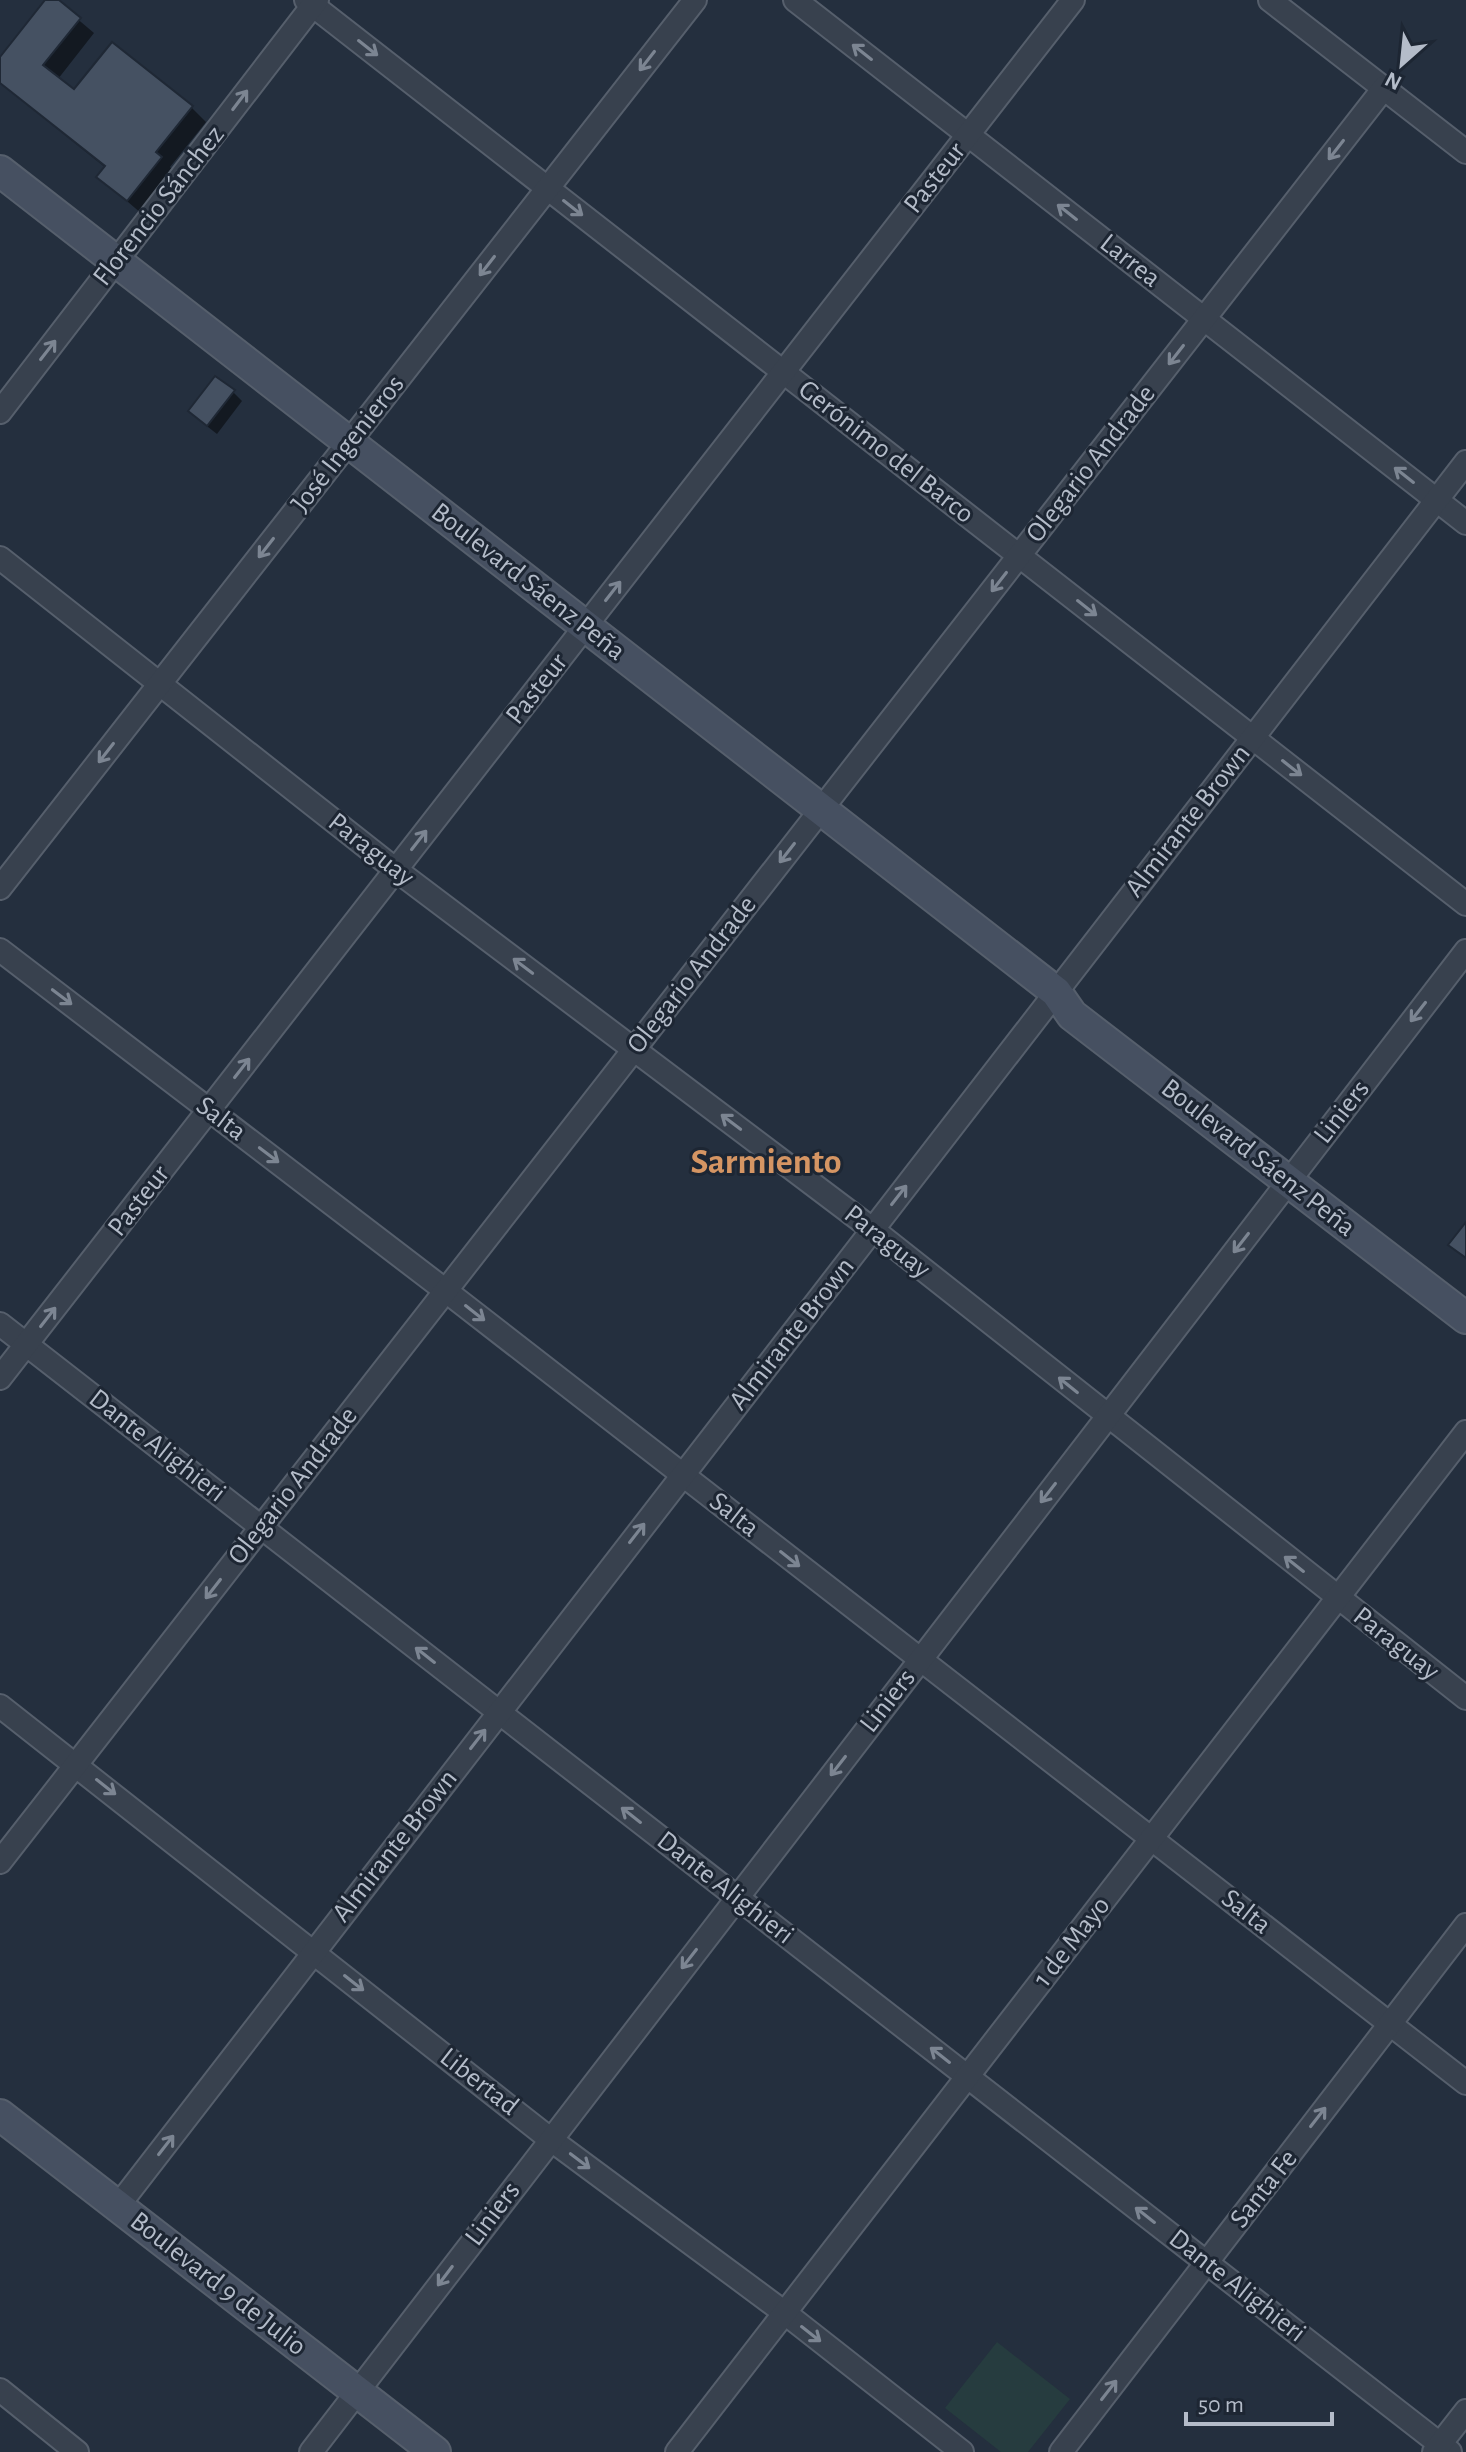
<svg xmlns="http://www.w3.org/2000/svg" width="1466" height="2452" font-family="'Alegreya Sans',sans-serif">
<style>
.green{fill:#263c3f}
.shadow{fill:#0007}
.building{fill:#455162;stroke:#1f2835;stroke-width:2}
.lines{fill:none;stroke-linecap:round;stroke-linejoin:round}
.minor-casing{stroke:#565f6c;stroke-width:26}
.secondary-casing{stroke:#565f6c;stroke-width:34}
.minor{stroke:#38414e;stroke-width:22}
.secondary{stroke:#465061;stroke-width:30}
.oneway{stroke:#7c8592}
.labels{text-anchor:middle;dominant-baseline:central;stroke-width:6;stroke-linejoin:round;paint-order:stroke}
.street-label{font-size:28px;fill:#b4bcc9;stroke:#1d2633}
.district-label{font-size:36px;font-weight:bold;fill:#d59563;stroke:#1d2633}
</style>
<rect width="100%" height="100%" fill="#242f3e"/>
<!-- green -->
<polygon class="green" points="997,2342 1070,2399 1028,2452 1001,2452 945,2408"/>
<!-- shadow -->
<g class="shadow">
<polygon points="48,0 55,0 94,33 58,79 75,92 192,108 206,122 170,167 175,173 142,214 99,177 106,168 0,83 0,60"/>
<polygon points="233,392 242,401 217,434 199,420"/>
</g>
<!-- building -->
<g class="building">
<polygon points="45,0 59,0 81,18 43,65 74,89 112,42 193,106 156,152 162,157 127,201 96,177 105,166 0,83 0,57"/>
<polygon points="215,376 235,390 207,426 188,411"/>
<polygon points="1466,1222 1466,1258 1448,1245"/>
</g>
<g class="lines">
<defs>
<g id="minor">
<polyline points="306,0 1466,904"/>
<polyline points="795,0 1466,523"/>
<polyline points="1270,0 1466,152"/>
<polyline points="0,412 317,0"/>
<polyline points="0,558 396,870 872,1229 1466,1698"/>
<polyline points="0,888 695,0"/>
<polyline points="0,950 446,1291 1466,2083"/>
<polyline points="0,1324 1450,2452"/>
<polyline points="0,1378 1073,0"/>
<polyline points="0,1706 550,2139 785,2313 962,2452"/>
<polyline points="0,1862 1384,88"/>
<polyline points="118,2206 1466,462"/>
<polyline points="0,2390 77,2452"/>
<polyline points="311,2452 1466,951"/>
<polyline points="677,2452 1466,1432"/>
<polyline points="1061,2452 1466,1925"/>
<polyline points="1434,2452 1466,2411"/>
</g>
<g id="secondary">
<polyline points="0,171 1056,992 1072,1015 1466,1318"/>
<polyline points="0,2115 435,2452"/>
</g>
</defs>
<!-- minor casing -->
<use href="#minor" class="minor-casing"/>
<!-- secondary casing -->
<use href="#secondary" class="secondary-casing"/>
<!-- minor -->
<use href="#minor" class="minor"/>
<!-- secondary -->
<use href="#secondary" class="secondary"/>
</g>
<!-- one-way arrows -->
<defs><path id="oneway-shaft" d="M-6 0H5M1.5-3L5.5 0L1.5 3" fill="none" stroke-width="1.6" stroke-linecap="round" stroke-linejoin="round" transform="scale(2)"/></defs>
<g class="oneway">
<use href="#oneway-shaft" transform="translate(368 48) rotate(38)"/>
<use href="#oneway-shaft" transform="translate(862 52) rotate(-142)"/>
<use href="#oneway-shaft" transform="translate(647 61) rotate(128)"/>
<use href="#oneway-shaft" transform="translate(240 100) rotate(-53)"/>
<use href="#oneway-shaft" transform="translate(1336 150) rotate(128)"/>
<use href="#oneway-shaft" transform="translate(573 208) rotate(38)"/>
<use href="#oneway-shaft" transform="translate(1067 212) rotate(-142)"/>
<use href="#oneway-shaft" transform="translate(487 266) rotate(128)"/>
<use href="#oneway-shaft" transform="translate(48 350) rotate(-52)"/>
<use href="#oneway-shaft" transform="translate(1176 355) rotate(128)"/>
<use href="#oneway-shaft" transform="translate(1404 475) rotate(-142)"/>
<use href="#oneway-shaft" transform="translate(266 548) rotate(128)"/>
<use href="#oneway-shaft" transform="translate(999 582) rotate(128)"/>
<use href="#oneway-shaft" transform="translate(613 591) rotate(-52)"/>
<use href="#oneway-shaft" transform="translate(1087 608) rotate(38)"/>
<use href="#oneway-shaft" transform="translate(106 753) rotate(128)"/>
<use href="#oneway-shaft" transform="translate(1292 768) rotate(38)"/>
<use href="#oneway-shaft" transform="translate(419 840) rotate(-52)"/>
<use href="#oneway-shaft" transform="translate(787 853) rotate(128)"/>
<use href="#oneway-shaft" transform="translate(523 966) rotate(-143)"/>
<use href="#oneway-shaft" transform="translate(62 997) rotate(37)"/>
<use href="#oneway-shaft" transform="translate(1418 1012) rotate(128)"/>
<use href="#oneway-shaft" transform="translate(242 1068) rotate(-52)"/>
<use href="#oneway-shaft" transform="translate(731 1122) rotate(-143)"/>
<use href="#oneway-shaft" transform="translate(269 1155) rotate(37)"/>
<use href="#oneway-shaft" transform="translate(899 1195) rotate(-52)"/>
<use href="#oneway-shaft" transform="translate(1241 1243) rotate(128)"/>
<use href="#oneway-shaft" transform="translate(475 1313) rotate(38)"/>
<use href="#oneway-shaft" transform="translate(48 1317) rotate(-52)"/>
<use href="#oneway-shaft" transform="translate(1068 1385) rotate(-141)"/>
<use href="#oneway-shaft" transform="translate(1048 1493) rotate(128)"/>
<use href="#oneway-shaft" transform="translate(637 1533) rotate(-52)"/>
<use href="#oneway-shaft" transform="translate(790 1559) rotate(38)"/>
<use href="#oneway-shaft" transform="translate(1294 1564) rotate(-142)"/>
<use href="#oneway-shaft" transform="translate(213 1589) rotate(128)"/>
<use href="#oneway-shaft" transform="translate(425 1655) rotate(-142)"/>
<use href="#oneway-shaft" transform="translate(478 1739) rotate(-52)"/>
<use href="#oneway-shaft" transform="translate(838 1766) rotate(128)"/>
<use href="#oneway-shaft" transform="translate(106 1787) rotate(38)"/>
<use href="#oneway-shaft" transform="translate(631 1815) rotate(-142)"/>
<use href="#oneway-shaft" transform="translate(689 1959) rotate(128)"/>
<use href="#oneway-shaft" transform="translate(354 1983) rotate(38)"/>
<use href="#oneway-shaft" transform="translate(940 2055) rotate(-142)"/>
<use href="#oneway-shaft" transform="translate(1318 2117) rotate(-52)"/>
<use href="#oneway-shaft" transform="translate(166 2145) rotate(-52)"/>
<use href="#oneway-shaft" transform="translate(580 2161) rotate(37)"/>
<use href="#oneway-shaft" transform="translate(1145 2215) rotate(-142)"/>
<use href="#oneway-shaft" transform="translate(445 2276) rotate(127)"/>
<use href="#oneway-shaft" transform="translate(811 2334) rotate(38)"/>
<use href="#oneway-shaft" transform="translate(1109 2390) rotate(-52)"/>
</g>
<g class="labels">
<!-- street labels -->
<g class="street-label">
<text transform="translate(935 178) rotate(-52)">Pasteur</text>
<text transform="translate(159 206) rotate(-52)">Florencio Sánchez</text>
<text transform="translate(1130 261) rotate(38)">Larrea</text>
<text transform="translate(348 444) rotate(-52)">José Ingenieros</text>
<text transform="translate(886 452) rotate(38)">Gerónimo del Barco</text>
<text transform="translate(1091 464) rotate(-52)">Olegario Andrade</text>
<text transform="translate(528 582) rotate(38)">Boulevard Sáenz Peña</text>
<text transform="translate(537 689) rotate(-52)">Pasteur</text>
<text transform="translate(1188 821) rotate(-52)">Almirante Brown</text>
<text transform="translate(371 850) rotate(38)">Paraguay</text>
<text transform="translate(692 975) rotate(-52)">Olegario Andrade</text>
<text transform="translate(1342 1112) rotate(-52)">Liniers</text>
<text transform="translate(221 1119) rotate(37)">Salta</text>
<text transform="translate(1258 1158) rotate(38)">Boulevard Sáenz Peña</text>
<text transform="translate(139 1201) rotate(-52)">Pasteur</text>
<text transform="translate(887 1242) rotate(38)">Paraguay</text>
<text transform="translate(792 1334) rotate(-52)">Almirante Brown</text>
<text transform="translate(157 1446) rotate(38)">Dante Alighieri</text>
<text transform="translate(293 1486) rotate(-52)">Olegario Andrade</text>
<text transform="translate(734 1515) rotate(38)">Salta</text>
<text transform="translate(1396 1644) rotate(38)">Paraguay</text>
<text transform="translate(888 1701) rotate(-52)">Liniers</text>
<text transform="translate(395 1846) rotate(-52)">Almirante Brown</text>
<text transform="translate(725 1888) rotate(38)">Dante Alighieri</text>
<text transform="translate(1246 1912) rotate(38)">Salta</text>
<text transform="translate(1072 1942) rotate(-52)">1 de Mayo</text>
<text transform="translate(479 2082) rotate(38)">Libertad</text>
<text transform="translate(1264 2189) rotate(-52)">Santa Fe</text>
<text transform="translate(493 2214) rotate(-53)">Liniers</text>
<text transform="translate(218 2284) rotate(38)">Boulevard 9 de Julio</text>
<text transform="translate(1237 2286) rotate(38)">Dante Alighieri</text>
</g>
<!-- district labels -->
<g class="district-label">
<text x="766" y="1162">Sarmiento</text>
</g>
</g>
<!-- north arrow -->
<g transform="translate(1402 64) rotate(207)" stroke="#1d2633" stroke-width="6" paint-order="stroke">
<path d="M0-6L14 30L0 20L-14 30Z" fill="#b4bcc9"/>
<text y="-12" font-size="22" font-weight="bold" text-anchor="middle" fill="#b4bcc9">N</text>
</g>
<!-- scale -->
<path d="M1186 2412v12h146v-12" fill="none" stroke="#b4bcc9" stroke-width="4"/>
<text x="1198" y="2412" font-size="24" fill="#b4bcc9" stroke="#1d2633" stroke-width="6" paint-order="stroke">50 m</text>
</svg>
